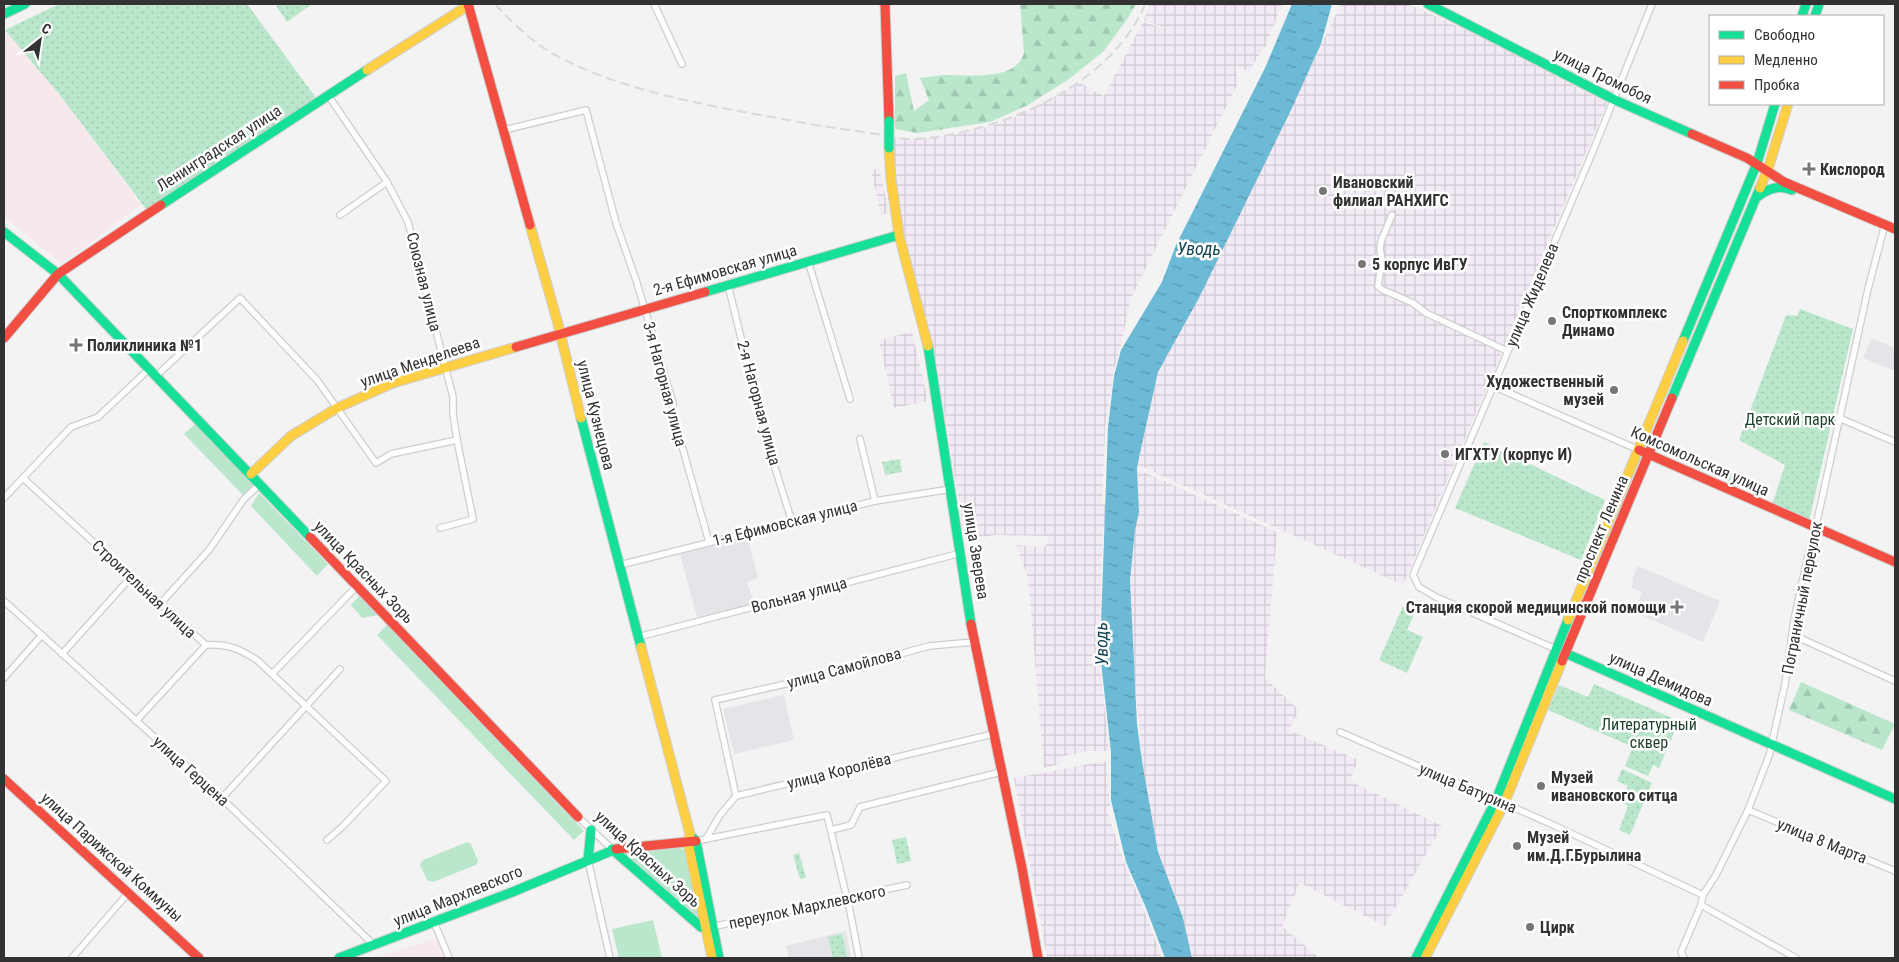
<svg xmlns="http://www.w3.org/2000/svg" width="1899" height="962" font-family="'Roboto Condensed',sans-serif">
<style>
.commercial{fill:#f7e9eb}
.industrial{fill:url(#industrial-grid)}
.built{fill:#e5e5e9}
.grass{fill:#bae7cc}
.forest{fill:url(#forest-firs)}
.park{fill:url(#park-dots)}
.water{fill:url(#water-ripples)}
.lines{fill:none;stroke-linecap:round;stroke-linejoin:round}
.street-casing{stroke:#cececf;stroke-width:8}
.fast-casing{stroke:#cececf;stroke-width:11}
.slow-casing{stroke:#cececf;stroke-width:11}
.jam-casing{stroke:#cececf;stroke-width:11}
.street{stroke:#fdfdfd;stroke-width:5.5}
.fast{stroke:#16e098;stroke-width:9}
.slow{stroke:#ffcf43;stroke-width:9}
.jam{stroke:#f24e42;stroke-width:9}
.rail{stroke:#d9d9d9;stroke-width:2;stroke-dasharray:10 5;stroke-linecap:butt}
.fast-bridge-casing{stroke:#cececf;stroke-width:11;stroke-linecap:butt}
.fast-bridge{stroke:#16e098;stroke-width:9}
.poi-dot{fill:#767676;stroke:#fff;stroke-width:2}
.labels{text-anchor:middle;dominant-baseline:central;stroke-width:5;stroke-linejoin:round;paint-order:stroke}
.street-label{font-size:16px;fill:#323233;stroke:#fff}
.poi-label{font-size:16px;font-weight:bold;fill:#323233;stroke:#fff;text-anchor:start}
.park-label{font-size:16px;fill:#193f2a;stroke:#fff}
.water-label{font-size:18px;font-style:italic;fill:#164555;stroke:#fff}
</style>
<defs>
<pattern id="industrial-grid" width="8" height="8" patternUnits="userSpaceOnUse" patternTransform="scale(1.25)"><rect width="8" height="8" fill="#f2eaf4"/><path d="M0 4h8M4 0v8" fill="none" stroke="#d0c9d2"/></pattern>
<pattern id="forest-firs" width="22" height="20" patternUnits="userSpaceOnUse" patternTransform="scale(1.25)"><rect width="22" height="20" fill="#bae7cc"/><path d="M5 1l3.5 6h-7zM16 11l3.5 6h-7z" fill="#a0c7b0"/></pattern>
<pattern id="park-dots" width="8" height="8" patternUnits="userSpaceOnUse" patternTransform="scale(1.25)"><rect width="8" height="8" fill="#bae7cc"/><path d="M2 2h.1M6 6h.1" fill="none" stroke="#a0c7b0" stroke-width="1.8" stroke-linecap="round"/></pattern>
<pattern id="water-ripples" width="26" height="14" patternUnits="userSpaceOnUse" patternTransform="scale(1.25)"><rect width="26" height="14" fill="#6cbad5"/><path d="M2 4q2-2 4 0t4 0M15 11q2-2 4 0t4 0" fill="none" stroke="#5998ad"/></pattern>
</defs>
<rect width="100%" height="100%" fill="#f3f3f3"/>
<!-- commercial -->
<g class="commercial">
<polygon points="9,27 141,205 62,264 4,217 4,30"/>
<polygon points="441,937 450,958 373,958"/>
</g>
<!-- industrial -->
<g class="industrial">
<polygon points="1149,4 1282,4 1266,45 1248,72 1236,65 1238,83 1131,298 1121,345 1114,370 1105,429 1102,504 1139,511 1137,469 1277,532 1265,678 1299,710 1289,730 1358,760 1350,781 1442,826 1385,926 1300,883 1282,926 1319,958 1192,958 1183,918 1158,852 1142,761 1134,670 1130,580 1135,530 1103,526 1099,652 1109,751 1087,751 1063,756 1060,764 1044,768 1028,577 1016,545 1045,547 1049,536 997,535 965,539 943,403 901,238 890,137 913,140 960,134 995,125 1018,116 1080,83 1104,96 1143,22 1185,33 1144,21"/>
<polygon points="1341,4 1410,5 1477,35 1607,103 1403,585 1138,465 1158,372 1199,298"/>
<polygon points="879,168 889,213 881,215 871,170"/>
<polygon points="912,332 928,401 894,408 879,340"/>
<polygon points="1106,761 1110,806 1106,808 1127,870 1140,899 1162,958 1047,958 1014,778"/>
</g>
<!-- built -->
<g class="built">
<polygon points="1872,338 1895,348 1895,371 1863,358"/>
<polygon points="747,536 758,578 747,582 754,603 697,617 680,554"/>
<polygon points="1638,566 1720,601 1703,642 1634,612 1642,592 1632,588 1633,577"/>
<polygon points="784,695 794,740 734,754 723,709"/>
<polygon points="846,931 851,958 789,958 786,946"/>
</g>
<!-- grass -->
<g class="grass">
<polygon points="195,424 253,485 243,495 184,434"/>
<polygon points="259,493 328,564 317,576 251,506"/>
<polygon points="360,595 378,615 362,618 351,605"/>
<polygon points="387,625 584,831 574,840 377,635"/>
<polygon points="467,842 471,844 478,861 476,865 433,882 427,880 420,865 423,860"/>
<polygon points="637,847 679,847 689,853 700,914 698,917 624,853"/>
<polygon points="653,920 662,958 619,958 612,929"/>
</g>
<!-- forest -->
<g class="forest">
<path d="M1020,4H1136L1128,18L1103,52L1069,79L1028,105L990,122L918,133L895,129V76L906,73L914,111L929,100L920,78C928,77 936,76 943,75C967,74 1015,83 1024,53Z"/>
<polygon points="1704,459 1747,477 1742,488 1699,469"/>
<polygon points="1801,682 1895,724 1882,750 1789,710"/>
</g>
<!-- park -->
<g class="park">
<polygon points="59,4 247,4 319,102 149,213 59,94 5,30"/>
<polygon points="275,4 312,4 287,22"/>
<polygon points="1800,309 1853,329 1809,521 1772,505 1785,465 1739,440 1786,315 1797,316"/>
<polygon points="1484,442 1605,500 1581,560 1455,508"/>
<polygon points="900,459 902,472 885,475 882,462"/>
<polygon points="1403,606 1415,612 1407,630 1423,637 1407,673 1379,660"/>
<polygon points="1594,684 1679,721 1659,768 1653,765 1648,776 1625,766 1633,747 1548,710 1559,685 1588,697"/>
<polygon points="1622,769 1652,783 1630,835 1619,830 1628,806 1621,802 1628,786 1617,781"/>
<polygon points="906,837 911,861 897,864 892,840"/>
<polygon points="799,853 806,878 800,879 793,855"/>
<polygon points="842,934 847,957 833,958 828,937"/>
</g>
<!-- water -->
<polygon class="water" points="1292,4 1332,4 1321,44 1291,110 1199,298 1158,372 1139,458 1137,469 1139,512 1135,530 1130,580 1137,724 1142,761 1158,852 1183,918 1192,958 1165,958 1146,908 1126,862 1111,800 1111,752 1100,653 1108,427 1114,376 1121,350 1162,282 1176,245 1265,68"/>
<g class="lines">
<defs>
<g id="street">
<polyline points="654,4 682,64"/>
<polyline points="328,95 387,182 408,222 453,397 453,414 457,440 473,519 440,528"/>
<polyline points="504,130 586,110 616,223 636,280 673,403 673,414 709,542"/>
<polyline points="340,215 387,182"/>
<polyline points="1392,215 1381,241 1380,249 1382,260 1378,286 1381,289 1413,303 1426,313 1507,351"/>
<polyline points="808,261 850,399"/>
<polyline points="728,285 766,439 792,522"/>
<polyline points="156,376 240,298 317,380 376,463 391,454 457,440"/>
<polyline points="1493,386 1639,450"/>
<polyline points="1839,418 1895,442"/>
<polyline points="860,439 875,501"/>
<path d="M23,478L206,645C228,644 238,648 257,660L386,781L341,828L327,840"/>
<polyline points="4,498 71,427 98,417 149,369"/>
<polyline points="620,565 875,501 951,489"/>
<polyline points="4,601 213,790 374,945"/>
<polyline points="160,604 209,550 244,499 260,484"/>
<polyline points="1793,635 1895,681"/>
<polyline points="638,637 961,553"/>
<polyline points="1558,650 1436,597 1419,587 1413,575 1593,151 1652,4"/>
<polyline points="62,654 131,577"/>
<polyline points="272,674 357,586"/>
<polyline points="4,678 42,635"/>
<polyline points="136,721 206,645"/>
<polyline points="1340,732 1549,823 1703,895"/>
<polyline points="736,796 715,700 816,677 929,646 974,642"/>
<polyline points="222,798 340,669"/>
<polyline points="1748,810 1895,871"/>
<polyline points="578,817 612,849"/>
<polyline points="831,830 851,825 860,807 1001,772"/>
<polyline points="706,839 720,815 736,796 993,734"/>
<polyline points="696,841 827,815 850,911 859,958"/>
<polyline points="588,860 610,958"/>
<polyline points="1701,905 1796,958"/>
<polyline points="434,922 449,958"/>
<polyline points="711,927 907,885"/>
<polyline points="72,958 129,892"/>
<polyline points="1684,958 1681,952 1701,905 1703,895 1716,875 1748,810 1769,756 1785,684 1794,620 1807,560 1817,521 1868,289 1885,224"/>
</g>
<g id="fast">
<polyline points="1428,4 1615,100 1692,134"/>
<polyline points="4,14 25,4"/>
<polyline points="1802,16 1806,4"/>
<polyline points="1815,16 1819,4"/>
<path d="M1757,197C1769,188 1778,185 1792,190"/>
<polyline points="161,205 367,70"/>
<polyline points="4,232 58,274 310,537"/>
<polyline points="705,292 899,235"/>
<polyline points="1683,341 1757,163 1775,104"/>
<polyline points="928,346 971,624"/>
<polyline points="1672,398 1760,188"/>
<polyline points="581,418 641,647"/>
<polyline points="1565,653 1895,799"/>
<polyline points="693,838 696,841 719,958"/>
<polyline points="612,849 701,927 707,928"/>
<polyline points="588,860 591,830"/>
<polyline points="339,958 510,893 616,849"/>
<polyline points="1416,958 1496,800 1568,620"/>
</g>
<g id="slow">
<polyline points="367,70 469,5"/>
<polyline points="889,148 891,179 899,235 928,346"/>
<polyline points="1760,188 1768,169 1788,104"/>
<polyline points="530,225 557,320 581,418"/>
<polyline points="251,474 291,436 337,408 393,383 516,347"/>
<polyline points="1568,620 1683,341"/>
<polyline points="641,647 690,834 688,842 712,958"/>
<polyline points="1425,958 1504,804 1562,661"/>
</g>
<g id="jam">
<polyline points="468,4 530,225"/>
<polyline points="885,4 889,121"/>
<polyline points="1692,134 1747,158 1784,182 1895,229"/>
<polyline points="4,338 58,274 161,205"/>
<polyline points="516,347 705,292"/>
<polyline points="1639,450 1895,562"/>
<polyline points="310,537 578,817"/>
<polyline points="971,624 1022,868 1038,958"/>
<polyline points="1562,661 1672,398"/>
<polyline points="4,779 199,958"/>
<polyline points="616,849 696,841"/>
</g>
</defs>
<!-- street casing -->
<use href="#street" class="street-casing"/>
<!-- fast casing -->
<use href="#fast" class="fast-casing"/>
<!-- slow casing -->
<use href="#slow" class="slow-casing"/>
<!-- jam casing -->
<use href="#jam" class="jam-casing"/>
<!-- street -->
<use href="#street" class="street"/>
<!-- fast -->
<use href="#fast" class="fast"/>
<!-- slow -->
<use href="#slow" class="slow"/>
<!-- jam -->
<use href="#jam" class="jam"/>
<!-- rail -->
<path class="rail" d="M495,4C510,20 527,37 545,49C615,92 718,107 799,122C825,127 851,130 877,134C889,136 903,140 915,139C998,134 1112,86 1145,4"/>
<defs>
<polyline id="fast-bridge" points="889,121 889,148"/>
</defs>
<!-- fast-bridge casing -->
<use href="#fast-bridge" class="fast-bridge-casing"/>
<!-- fast-bridge -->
<use href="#fast-bridge" class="fast-bridge"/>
</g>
<!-- markers -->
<g class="poi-dot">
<path d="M1806.5 161.5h5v5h5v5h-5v5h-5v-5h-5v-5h5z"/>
<circle cx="1323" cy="191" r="5"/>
<circle cx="1362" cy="264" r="5"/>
<circle cx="1552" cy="321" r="5"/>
<path d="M73.5 337.5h5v5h5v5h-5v5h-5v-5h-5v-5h5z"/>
<circle cx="1614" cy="390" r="5"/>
<circle cx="1445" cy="454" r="5"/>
<path d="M1674.5 599.5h5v5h5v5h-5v5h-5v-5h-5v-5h5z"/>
<circle cx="1541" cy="786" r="5"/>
<circle cx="1517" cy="846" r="5"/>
<circle cx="1530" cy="927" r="5"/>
</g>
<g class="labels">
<!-- street labels -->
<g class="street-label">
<text transform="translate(1603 76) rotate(26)">улица Громобоя</text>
<text transform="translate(219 148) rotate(-33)">Ленинградская улица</text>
<text transform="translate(725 270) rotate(-16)">2-я Ефимовская улица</text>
<text transform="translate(424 282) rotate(76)">Союзная улица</text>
<text transform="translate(1532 295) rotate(-67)">улица Жиделева</text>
<text transform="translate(420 362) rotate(-19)">улица Менделеева</text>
<text transform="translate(665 384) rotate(75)">3-я Нагорная улица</text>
<text transform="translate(759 403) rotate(75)">2-я Нагорная улица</text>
<text transform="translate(596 415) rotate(76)">улица Кузнецова</text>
<text transform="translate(1700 461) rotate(24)">Комсомольская улица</text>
<text transform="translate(785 523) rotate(-14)">1-я Ефимовская улица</text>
<text transform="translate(1601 529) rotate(-67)">проспект Ленина</text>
<text transform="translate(976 551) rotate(81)">улица Зверева</text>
<text transform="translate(364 572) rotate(46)">улица Красных Зорь</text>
<text transform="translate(144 589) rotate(43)">Строительная улица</text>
<text transform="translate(799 595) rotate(-15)">Вольная улица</text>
<text transform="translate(1802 598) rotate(-79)">Пограничный переулок</text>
<text transform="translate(844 668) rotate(-15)">улица Самойлова</text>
<text transform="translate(1661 679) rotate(24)">улица Демидова</text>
<text transform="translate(191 771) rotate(42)">улица Герцена</text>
<text transform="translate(839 771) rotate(-14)">улица Королёва</text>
<text transform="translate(1468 788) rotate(23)">улица Батурина</text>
<text transform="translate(1822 841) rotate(22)">улица 8 Марта</text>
<text transform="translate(112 857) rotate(42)">улица Парижской Коммуны</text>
<text transform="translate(648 859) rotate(42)">улица Красных Зорь</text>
<text transform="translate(458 896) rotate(-22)">улица Мархлевского</text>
<text transform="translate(807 907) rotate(-12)">переулок Мархлевского</text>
</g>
<!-- poi labels -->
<g class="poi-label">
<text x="1820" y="169">Кислород</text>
<text x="1333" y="182">Ивановский<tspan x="1333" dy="18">филиал РАНХИГС</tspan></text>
<text x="1372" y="264">5 корпус ИвГУ</text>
<text x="1562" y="312">Спорткомплекс<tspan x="1562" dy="18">Динамо</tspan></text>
<text x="87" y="345">Поликлиника №1</text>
<text x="1604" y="381" text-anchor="end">Художественный<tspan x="1604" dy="18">музей</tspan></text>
<text x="1455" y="454">ИГХТУ (корпус И)</text>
<text x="1666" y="607" text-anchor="end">Станция скорой медицинской помощи</text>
<text x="1551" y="777">Музей<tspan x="1551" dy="18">ивановского ситца</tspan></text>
<text x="1527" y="837">Музей<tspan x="1527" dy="18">им.Д.Г.Бурылина</tspan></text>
<text x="1540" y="927">Цирк</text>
</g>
<!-- park labels -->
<g class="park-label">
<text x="1790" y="419">Детский парк</text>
<text x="1649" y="724">Литературный<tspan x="1649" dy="18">сквер</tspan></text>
</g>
<!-- water labels -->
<g class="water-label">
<text x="1199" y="248">Уводь</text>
<text transform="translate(1101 644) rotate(-91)">Уводь</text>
</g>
</g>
<!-- border -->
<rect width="1899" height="962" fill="none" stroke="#323233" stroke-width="10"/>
<!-- legend -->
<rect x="1709" y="15" width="175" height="90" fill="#ffffff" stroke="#adadad"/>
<rect x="1719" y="31" width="25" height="8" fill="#16e098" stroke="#adadad"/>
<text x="1754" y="40" font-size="15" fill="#323233">Свободно</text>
<rect x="1719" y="56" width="25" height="8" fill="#ffcf43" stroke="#adadad"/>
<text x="1754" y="65" font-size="15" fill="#323233">Медленно</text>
<rect x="1719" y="81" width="25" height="8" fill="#f24e42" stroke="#adadad"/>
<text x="1754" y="90" font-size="15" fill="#323233">Пробка</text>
<!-- north arrow -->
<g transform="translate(40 40) rotate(30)" stroke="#ffffff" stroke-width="4" paint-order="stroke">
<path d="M0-4L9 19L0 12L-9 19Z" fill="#323233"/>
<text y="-8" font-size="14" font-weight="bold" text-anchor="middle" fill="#323233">С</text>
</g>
</svg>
